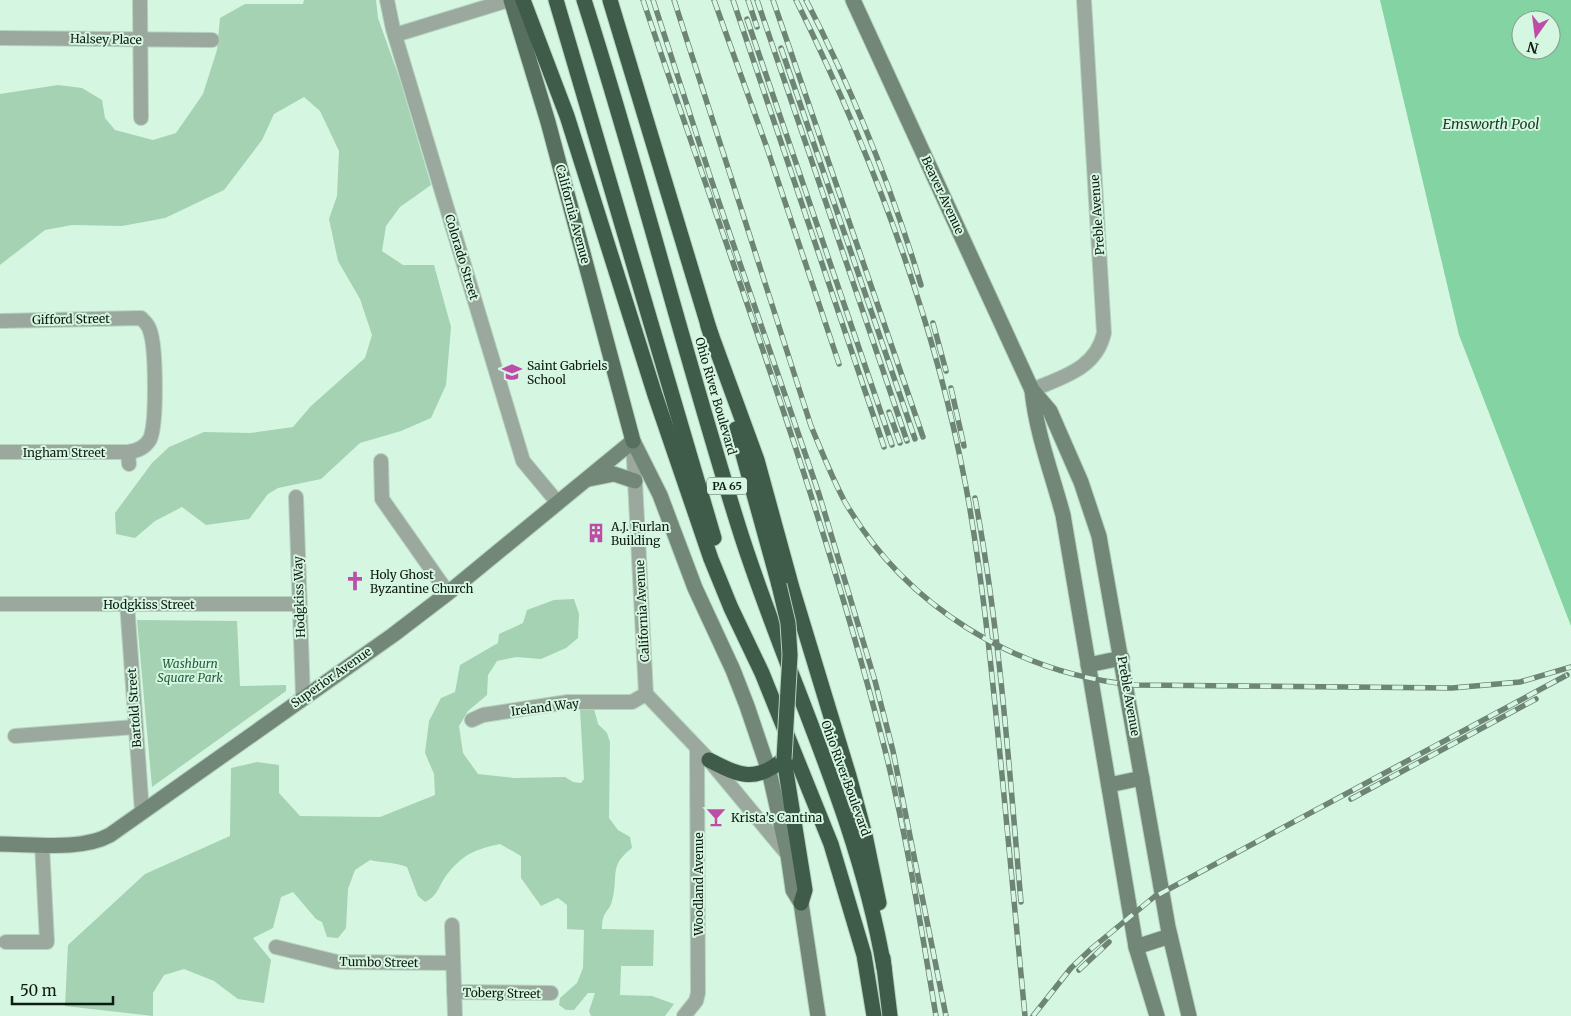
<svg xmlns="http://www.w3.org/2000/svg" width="1571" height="1016" font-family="Merriweather,serif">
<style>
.green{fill:#a4d2b3}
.water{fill:#84d3a2;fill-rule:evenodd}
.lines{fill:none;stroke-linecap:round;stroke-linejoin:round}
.street-casing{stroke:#b5d3bf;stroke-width:16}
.secondary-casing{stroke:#b5d3bf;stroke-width:17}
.primary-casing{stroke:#b5d3bf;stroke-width:17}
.highway-casing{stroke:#b5d3bf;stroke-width:17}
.street{stroke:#9aa89e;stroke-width:14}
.secondary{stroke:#738779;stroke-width:15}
.primary{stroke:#576f5f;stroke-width:15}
.highway{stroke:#3f5b49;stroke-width:15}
.rail-casing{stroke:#6e8476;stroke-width:5.5}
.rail{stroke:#d5f6e0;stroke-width:4;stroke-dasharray:11;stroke-linecap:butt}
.highway-bridge-casing{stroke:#b5d3bf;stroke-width:17;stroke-linecap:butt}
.highway-bridge{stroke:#3f5b49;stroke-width:15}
.labels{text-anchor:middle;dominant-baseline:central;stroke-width:4;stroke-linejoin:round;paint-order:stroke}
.shield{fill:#d5f6e0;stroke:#4a5c50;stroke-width:1}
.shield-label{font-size:11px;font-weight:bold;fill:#0f1a13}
.street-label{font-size:12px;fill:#0f1a13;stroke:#d5f6e0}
.poi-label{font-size:12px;fill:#0f1a13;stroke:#d5f6e0;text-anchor:start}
.park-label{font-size:12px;font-style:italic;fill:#235c3c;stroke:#d5f6e0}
.water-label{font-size:14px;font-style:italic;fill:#183a26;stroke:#d5f6e0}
</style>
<rect width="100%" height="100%" fill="#d5f6e0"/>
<!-- green -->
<g class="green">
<polygon points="304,0 376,0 378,18 400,80 431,185 400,207 386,226 382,251 403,265 434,265 451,327 446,385 431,418 401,431 360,443 321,479 278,488 268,494 249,519 206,525 182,507 155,521 135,538 116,534 115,513 152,463 169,447 204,432 250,433 293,427 311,406 365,358 372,335 360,299 338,261 329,219 337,196 339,151 320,111 304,97 274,114 262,140 224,190 165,218 122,226 72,225 45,230 0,265 0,94 58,85 82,88 102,100 105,118 115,130 153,140 176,133 203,94 217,50 220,18 245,4 303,4"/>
<path d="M574,599L579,614L578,638L566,648L541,659L516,657L497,661L488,675L487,695L468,711L459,726L463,753L478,774L515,778L565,777L573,782L581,783L584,779L580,709H594L598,724L607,733L610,742L609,818L618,830L630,837L632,848C608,866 619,876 612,901C609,913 602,910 602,929L654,930L653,966H621L620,995L652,996L674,1004L665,1016H591L589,1011L595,993H588L574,1010H566L559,1005L560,998L577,983L583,968L584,930L567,929V905L558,898L541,906L521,878V856L500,844C477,849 465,853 449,872C439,883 439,896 425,902L418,896L407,867C395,862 383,863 370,860L355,870L348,889L346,928L338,938L327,937L322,922L316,919L293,892L281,897L273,928L253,938L271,960L264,1003L238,999L214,981L184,969L164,975L153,993V1016L65,1006L68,945L145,874L230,836L231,768L257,762L279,765V793L300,816L380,817L435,795L434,774L425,753L429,721L441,698L455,692L460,665L498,643L499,634L523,623L527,610L554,600Z"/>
<polygon points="137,620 237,621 240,686 286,685 286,691 152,787"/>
</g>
<!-- water -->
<path class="water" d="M1380,0H1571V626L1459,335ZM1521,20H1551V50H1521Z"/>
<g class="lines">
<defs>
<g id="street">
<polyline points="140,0 141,118"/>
<polyline points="387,0 393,29 523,461 558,503"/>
<polyline points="395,35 509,0"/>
<polyline points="0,38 212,40"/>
<path d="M0,321L141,318C145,322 149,325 150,331C156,347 157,423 150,439C145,448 137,451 128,452L129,464"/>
<path d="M1032,390C1062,377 1096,369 1104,333L1084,0"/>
<polyline points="633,442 646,694 709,760 788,855"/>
<polyline points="0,452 128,452"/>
<polyline points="381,461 382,499 448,593"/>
<polyline points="296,497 303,697"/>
<polyline points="127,603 142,812"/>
<polyline points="0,604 299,604"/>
<polyline points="472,720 483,715 568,702 632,702 646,694"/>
<polyline points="15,736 135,727"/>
<polyline points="452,925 455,1016"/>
<polyline points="6,942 47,942 42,845"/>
<polyline points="276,947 337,962 453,963"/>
<polyline points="454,992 551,993"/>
<polyline points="684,1016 696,1001 698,993 697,748"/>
</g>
<g id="secondary">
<polyline points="853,0 1032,390 1050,411 1081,482 1099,536 1168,927 1189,1016"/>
<path d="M1032,390C1036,432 1052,474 1063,515L1136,947L1157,1016"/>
<polyline points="589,479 614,474 635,481"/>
<polyline points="1088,665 1122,658"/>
<polyline points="1109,785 1142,778"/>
<path d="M0,844C33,844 81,851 110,835L393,635L448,593L633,441L660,495L695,588L733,670L747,706L769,771L788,855L793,890L801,903L818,1016"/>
<polyline points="1136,947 1170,936"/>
</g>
<polyline id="primary" points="511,0 548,122 633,441"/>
<g id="highway">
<polyline points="523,0 567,116 655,395 711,559 731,608 762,673 831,844 864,955 874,1016"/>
<polyline points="556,0 714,538"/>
<path d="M584,0C640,175 684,353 739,528C785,675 858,814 884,968"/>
<polyline points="610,0 711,335"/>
<polyline points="708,326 757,460 792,588 849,776 865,835 879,903"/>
<polyline points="736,429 779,585"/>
<path d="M709,760C740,776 755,783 784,759L805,890L801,903"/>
<polyline points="883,958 890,1016"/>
</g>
</defs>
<!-- street casing -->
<use href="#street" class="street-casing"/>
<!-- secondary casing -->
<use href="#secondary" class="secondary-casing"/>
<!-- primary casing -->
<use href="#primary" class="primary-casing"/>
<!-- highway casing -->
<use href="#highway" class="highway-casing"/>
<!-- street -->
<use href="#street" class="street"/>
<!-- secondary -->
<use href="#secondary" class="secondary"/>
<!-- primary -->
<use href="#primary" class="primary"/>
<!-- highway -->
<use href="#highway" class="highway"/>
<defs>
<g id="rail">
<path d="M643,0C726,249 820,496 885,750C907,837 921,927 936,1016"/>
<polyline points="653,0 710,176 819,494 875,681 893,751 946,1016"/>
<path d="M674,0L811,426C822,452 832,478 845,502C905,606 1016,674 1135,685L1452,688L1520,682L1571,667"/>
<polyline points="714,0 767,148 839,364"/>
<polyline points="733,0 884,447"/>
<polyline points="748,0 757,27"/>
<polyline points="757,0 907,441"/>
<polyline points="773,0 923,437"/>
<path d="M796,0C872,154 934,317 966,487C984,585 993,685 1003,785C1010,862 1018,939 1025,1016"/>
<path d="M806,0C853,91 891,186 921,285"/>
<polyline points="747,19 892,445"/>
<polyline points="781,48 915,439"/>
<polyline points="933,323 946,371"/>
<polyline points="951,388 964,446"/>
<polyline points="889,412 900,443"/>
<path d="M975,498C1000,631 1009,767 1021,902"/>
<polyline points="1351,799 1536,699"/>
<polyline points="1079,970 1109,942"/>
<polyline points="1033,1016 1071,968 1091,949 1154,897 1567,675"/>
</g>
</defs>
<!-- rail casing -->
<use href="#rail" class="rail-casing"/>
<!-- rail -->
<use href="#rail" class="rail"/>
<defs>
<polyline id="highway-bridge" points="779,585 788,623 790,655 784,759"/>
</defs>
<!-- highway-bridge casing -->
<use href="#highway-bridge" class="highway-bridge-casing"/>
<!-- highway-bridge -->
<use href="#highway-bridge" class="highway-bridge"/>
</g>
<!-- icons -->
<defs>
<symbol id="school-bare" viewBox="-9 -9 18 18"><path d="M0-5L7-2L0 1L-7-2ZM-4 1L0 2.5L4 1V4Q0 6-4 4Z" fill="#be4da9" stroke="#d5f6e0" stroke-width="2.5" paint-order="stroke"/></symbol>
<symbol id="building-bare" viewBox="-9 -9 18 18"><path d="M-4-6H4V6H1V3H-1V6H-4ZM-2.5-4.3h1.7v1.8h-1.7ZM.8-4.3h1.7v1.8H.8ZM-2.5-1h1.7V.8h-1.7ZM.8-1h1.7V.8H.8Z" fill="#be4da9" stroke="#d5f6e0" stroke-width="2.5" paint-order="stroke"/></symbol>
<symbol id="church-bare" viewBox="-9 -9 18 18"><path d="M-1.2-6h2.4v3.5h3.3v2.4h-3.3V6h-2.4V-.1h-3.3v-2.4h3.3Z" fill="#be4da9" stroke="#d5f6e0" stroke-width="2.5" paint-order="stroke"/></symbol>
<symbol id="bar-bare" viewBox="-9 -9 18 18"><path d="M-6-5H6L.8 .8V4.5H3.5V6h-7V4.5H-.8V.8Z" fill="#be4da9" stroke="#d5f6e0" stroke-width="2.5" paint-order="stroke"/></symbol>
</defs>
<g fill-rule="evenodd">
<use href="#school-bare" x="498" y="358" width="28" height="28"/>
<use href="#building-bare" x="582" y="519" width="28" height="28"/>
<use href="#church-bare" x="341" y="567" width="28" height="28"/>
<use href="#bar-bare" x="702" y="803" width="28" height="28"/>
</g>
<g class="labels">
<!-- shield labels -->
<rect class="shield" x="707" y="477.5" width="40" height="17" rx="4"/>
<g class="shield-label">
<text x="727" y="486">PA 65</text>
</g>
<!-- street labels -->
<g class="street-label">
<text transform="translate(106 39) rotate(1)">Halsey Place</text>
<text transform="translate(943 195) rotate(65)">Beaver Avenue</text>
<text transform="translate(573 214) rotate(75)">California Avenue</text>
<text transform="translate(1097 215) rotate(-94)">Preble Avenue</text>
<text transform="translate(462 257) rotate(73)">Colorado Street</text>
<text transform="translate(71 319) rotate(-1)">Gifford Street</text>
<text transform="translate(716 396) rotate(74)">Ohio River Boulevard</text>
<text x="64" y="452">Ingham Street</text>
<text transform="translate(299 597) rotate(-92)">Hodgkiss Way</text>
<text x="149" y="604">Hodgkiss Street</text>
<text transform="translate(642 611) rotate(-93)">California Avenue</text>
<text transform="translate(331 677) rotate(-35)">Superior Avenue</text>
<text transform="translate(1129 696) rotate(80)">Preble Avenue</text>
<text transform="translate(545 707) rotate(-7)">Ireland Way</text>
<text transform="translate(134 708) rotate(-94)">Bartold Street</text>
<text transform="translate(846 778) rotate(70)">Ohio River Boulevard</text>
<text transform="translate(698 884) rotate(-90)">Woodland Avenue</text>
<text transform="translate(379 962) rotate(1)">Tumbo Street</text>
<text transform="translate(502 993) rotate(1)">Toberg Street</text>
</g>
<!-- poi labels -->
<g class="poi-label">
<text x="527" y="365">Saint Gabriels<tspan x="527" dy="14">School</tspan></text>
<text x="611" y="526">A.J. Furlan<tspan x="611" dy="14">Building</tspan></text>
<text x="370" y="574">Holy Ghost<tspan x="370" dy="14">Byzantine Church</tspan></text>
<text x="731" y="817">Krista’s Cantina</text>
</g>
<!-- park labels -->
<g class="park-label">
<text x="190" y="663">Washburn<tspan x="190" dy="14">Square Park</tspan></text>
</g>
<!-- water labels -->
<g class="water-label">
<text x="1491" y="124">Emsworth Pool</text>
</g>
</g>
<!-- north arrow -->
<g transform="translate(1536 35) rotate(194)"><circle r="24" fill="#d5f6e0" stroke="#869e8e"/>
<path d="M0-4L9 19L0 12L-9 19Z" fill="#be4da9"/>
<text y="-8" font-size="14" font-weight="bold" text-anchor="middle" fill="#0f1a13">N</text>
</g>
<!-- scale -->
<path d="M12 996v8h101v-8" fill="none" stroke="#0f1a13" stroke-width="2.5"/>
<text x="20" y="996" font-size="15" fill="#0f1a13" stroke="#d5f6e0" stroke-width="4" paint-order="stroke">50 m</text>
</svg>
